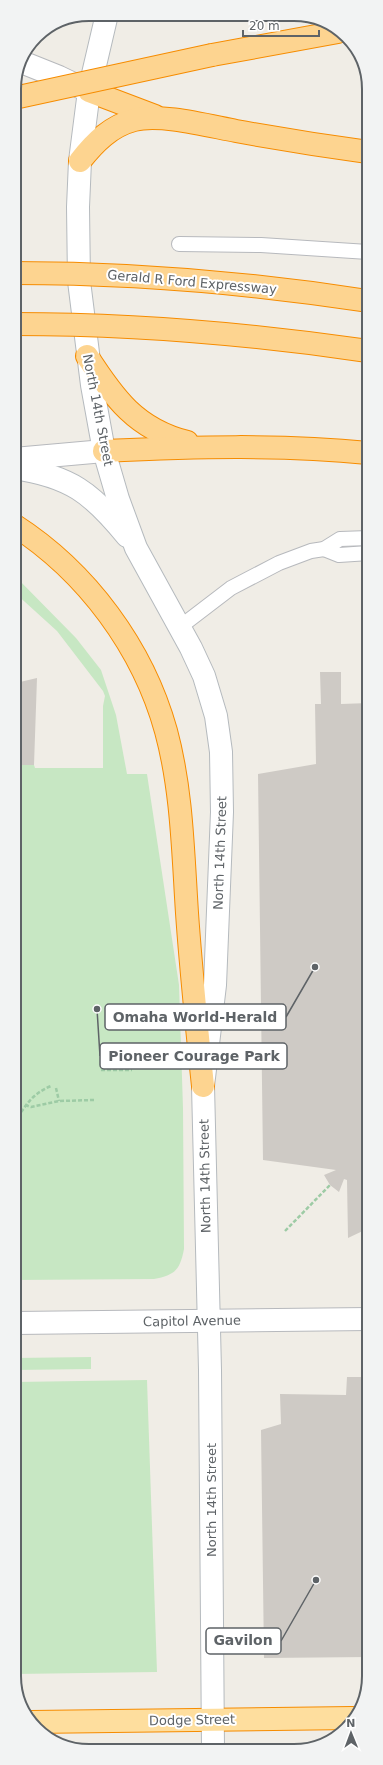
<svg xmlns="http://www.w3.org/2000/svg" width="383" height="1765" font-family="'DejaVu Sans',sans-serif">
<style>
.green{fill:#c7e7c3}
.building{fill:#cecac5}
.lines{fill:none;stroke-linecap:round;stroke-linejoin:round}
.service-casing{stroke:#b7b9bd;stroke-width:16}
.tertiary-casing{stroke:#b7b9bd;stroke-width:24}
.secondary-casing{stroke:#b5babe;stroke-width:24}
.trunk-casing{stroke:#f68c00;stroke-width:24}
.motorway-casing{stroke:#f68c00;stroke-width:24}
.path{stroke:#9dcba5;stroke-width:2.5;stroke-dasharray:4 2;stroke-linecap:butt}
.service{stroke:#fff;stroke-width:14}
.tertiary{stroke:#fff;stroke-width:22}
.secondary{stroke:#fff;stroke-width:22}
.trunk{stroke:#fede9e;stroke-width:22}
.motorway{stroke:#fdd490;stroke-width:22}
.motorway-bridge-casing{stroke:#f68c00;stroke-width:24;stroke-linecap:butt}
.motorway-bridge{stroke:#fdd490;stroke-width:22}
.labels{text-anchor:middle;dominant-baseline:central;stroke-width:4;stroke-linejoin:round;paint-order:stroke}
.street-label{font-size:13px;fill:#5e6367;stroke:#fff}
.rim{fill:none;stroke:#5e6367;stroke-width:2}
.leader{fill:none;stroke:#5e6367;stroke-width:1.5}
.callout-dot{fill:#5e6367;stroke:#fff;stroke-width:1.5}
.callout{fill:#fff;stroke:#5e6367;stroke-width:1.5}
.callout-label{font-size:14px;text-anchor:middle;font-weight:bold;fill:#5e6367}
</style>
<rect width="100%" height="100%" fill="#f0ede6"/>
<!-- green -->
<g class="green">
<path d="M14,575L76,638L101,670L116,715L127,774H147L179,985L183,1108L184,1249C180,1270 175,1275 154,1279L14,1280V775H22L19,770V765H34L35,768H103V706L105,696L103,691L57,631L14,592Z"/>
<polygon points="91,1357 91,1369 15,1370 15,1358"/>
<polygon points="147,1380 157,1672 15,1674 15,1382"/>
</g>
<!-- building -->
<g class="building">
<polygon points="14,659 20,682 37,678 34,765 19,765 19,770 14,770"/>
<polygon points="320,672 341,672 341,704 369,703 369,1228 348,1238 347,1180 344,1179 339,1192 330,1185 324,1175 336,1170 263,1160 258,774 316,764 315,704 321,704"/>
<polygon points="347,1377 369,1377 369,1657 264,1658 261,1430 281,1424 280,1394 346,1395"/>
</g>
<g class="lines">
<defs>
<g id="service">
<polyline points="179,244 261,245 368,252"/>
<polyline points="324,549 339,555 369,553"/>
<polyline points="180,627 231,588 279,563 311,551 324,549 340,539 369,538"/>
</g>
<g id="tertiary">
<polyline points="24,63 59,77 86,90"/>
<polyline points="14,459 104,451"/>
<polyline points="15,1323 369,1319"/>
</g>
<g id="secondary">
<polyline points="107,14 89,91 80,161 78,207 79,281 92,385 104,451 118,499 136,548 191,648 204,676 216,716 221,752 222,812 215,985 203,1086 210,1370 213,1750"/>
<path d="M14,468C70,476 92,493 127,536"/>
</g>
<polyline id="trunk" points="31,1722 353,1718"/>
<g id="motorway">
<polyline points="212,55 338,32"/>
<polyline points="89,91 155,116"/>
<path d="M80,161C95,142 111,126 134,120C160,113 209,126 236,131C280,139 324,146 368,152"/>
<path d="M87,356C114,398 136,429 187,442"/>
<path d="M104,451C191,447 281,444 368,453"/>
<path d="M14,525C87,572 143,648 166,731C182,790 183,852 187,913C191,971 197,1029 203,1086"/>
</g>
</defs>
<!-- service casing -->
<use href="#service" class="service-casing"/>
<!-- tertiary casing -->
<use href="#tertiary" class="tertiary-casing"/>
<!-- secondary casing -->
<use href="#secondary" class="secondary-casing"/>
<!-- trunk casing -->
<use href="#trunk" class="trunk-casing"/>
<!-- motorway casing -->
<use href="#motorway" class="motorway-casing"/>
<!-- path -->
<g class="path">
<polyline points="101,1056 132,1055"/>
<polyline points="101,1070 132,1070"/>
<polyline points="56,1088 59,1101"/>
<polyline points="25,1105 31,1107 59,1101 94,1100"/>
<path d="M14,1122C27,1105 30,1095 51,1086"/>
<polyline points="285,1231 330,1185"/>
</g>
<!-- service -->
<use href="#service" class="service"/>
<!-- tertiary -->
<use href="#tertiary" class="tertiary"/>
<!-- secondary -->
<use href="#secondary" class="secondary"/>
<!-- trunk -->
<use href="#trunk" class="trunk"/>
<!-- motorway -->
<use href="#motorway" class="motorway"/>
<defs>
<g id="motorway-bridge">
<polyline points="14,98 212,55"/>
<path d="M14,273C133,273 251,283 368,301"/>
<path d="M14,324C133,324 251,334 368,351"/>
</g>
</defs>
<!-- motorway-bridge casing -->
<use href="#motorway-bridge" class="motorway-bridge-casing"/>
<!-- motorway-bridge -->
<use href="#motorway-bridge" class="motorway-bridge"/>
</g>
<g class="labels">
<!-- street labels -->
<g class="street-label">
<text transform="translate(192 282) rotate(5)">Gerald R Ford Expressway</text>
<text transform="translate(98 410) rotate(79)">North 14th Street</text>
<text transform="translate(220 853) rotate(-88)">North 14th Street</text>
<text transform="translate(205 1176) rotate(-91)">North 14th Street</text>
<text transform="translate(192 1321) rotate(-1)">Capitol Avenue</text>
<text transform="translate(211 1500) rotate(-90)">North 14th Street</text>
<text transform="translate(192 1720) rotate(-1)">Dodge Street</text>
</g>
</g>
<!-- crop -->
<path d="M0 0H383V1765H0ZM89 21H294A68 68 0 0 1 362 89V1676A68 68 0 0 1 294 1744H89A68 68 0 0 1 21 1676V89A68 68 0 0 1 89 21Z" fill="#f2f3f3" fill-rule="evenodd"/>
<path class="rim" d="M89 21H294A68 68 0 0 1 362 89V1676A68 68 0 0 1 294 1744H89A68 68 0 0 1 21 1676V89A68 68 0 0 1 89 21Z"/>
<!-- callouts -->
<path class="leader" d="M315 967L286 1017M97 1009L100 1056M316 1580L281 1641"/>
<g class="callout-dot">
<circle cx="315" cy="967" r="4"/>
<circle cx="97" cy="1009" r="4"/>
<circle cx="316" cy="1580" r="4"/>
</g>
<g class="callout">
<rect x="105" y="1004" width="181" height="26" rx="4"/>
<rect x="100" y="1043" width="187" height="26" rx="4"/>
<rect x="206" y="1628" width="75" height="26" rx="4"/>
</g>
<g class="callout-label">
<text x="195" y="1022">Omaha World-Herald</text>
<text x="194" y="1061">Pioneer Courage Park</text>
<text x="243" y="1645">Gavilon</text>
</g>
<!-- north arrow -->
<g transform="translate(351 1733) rotate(359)" stroke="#ffffff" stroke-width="3" paint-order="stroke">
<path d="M0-3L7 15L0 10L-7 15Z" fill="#5e6367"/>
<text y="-6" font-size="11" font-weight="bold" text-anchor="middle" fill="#5e6367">N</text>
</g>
<!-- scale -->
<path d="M243 30v6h76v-6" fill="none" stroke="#5e6367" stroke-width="2"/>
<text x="249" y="30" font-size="12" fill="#5e6367" stroke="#ffffff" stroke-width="3" paint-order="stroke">20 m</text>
</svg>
